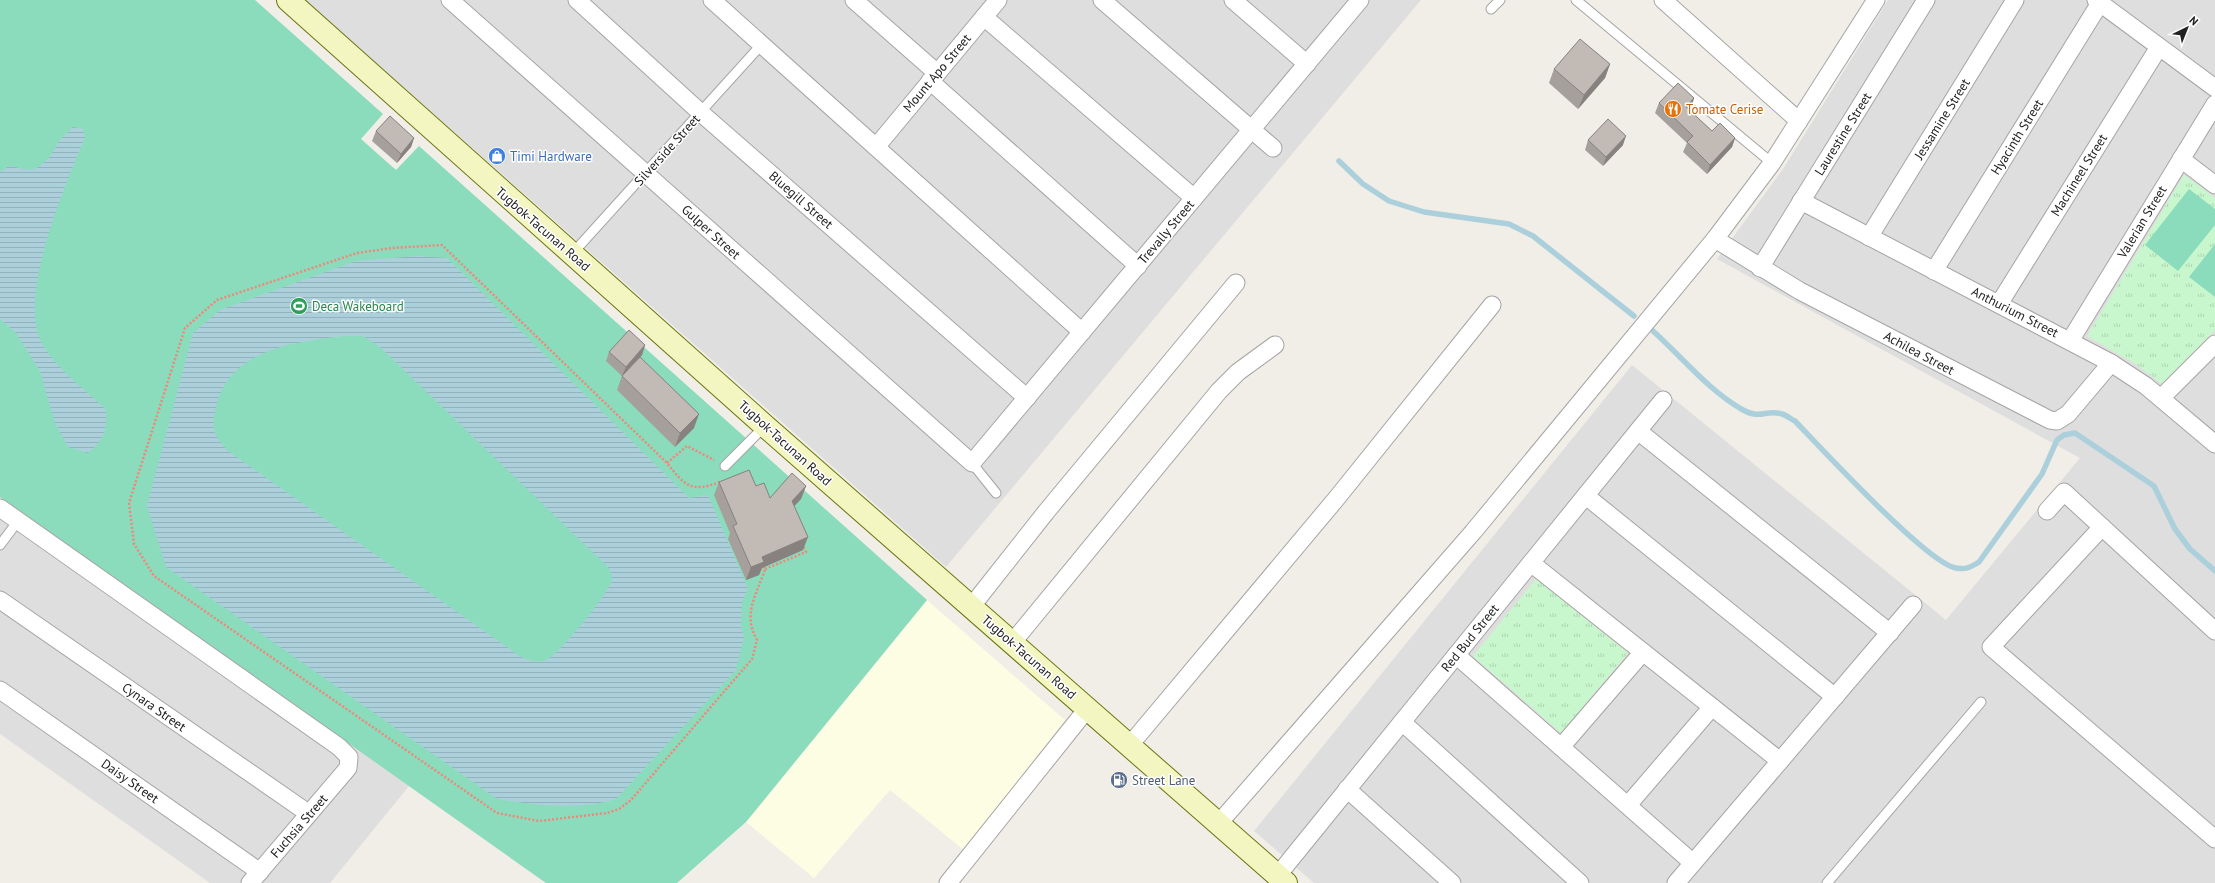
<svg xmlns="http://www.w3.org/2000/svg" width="2215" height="883" font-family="'PT Sans',sans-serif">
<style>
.residential{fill:#dfdede}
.education{fill:#fdfde4}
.park{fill:url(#park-tufts)}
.pitch{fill:#8bdbbd}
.water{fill:url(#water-rules);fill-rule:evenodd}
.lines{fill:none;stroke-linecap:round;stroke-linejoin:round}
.stream{stroke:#abd0db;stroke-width:5.5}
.lane-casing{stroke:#a5a5a5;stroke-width:11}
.street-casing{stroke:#a5a5a5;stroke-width:19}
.secondary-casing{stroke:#68740c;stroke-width:24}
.path{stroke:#f28678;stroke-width:2.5;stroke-dasharray:2 2;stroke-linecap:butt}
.lane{stroke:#fff;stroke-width:9}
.street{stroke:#fff;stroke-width:17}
.secondary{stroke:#f3f6c0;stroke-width:22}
.wall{fill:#a6a09c}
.shaded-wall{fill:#87827f}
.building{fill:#c1bab5;stroke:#87827f}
.labels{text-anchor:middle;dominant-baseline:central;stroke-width:3;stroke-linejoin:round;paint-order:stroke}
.street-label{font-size:13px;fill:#212121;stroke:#fff}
.food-label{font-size:13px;fill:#c56008;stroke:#fff;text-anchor:start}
.shop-label{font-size:13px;fill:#366cbe;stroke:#fff;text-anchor:start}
.leisure-label{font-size:13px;fill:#27864d;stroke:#fff;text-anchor:start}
.service-label{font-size:13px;fill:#4e5e75;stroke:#fff;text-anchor:start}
</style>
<defs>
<pattern id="park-tufts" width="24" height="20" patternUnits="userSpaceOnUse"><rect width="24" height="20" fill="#c9f7cd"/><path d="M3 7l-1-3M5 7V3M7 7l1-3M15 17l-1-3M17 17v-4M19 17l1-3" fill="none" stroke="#acd3b0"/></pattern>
<pattern id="water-rules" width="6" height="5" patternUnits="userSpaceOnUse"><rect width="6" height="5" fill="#abd0db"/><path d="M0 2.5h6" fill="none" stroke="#93b2bc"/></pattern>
</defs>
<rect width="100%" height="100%" fill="#f1eee8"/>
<!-- residential -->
<g class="residential">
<polygon points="305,0 1421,0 946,567"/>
<polygon points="1888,0 2215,0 2215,883 1314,883 1254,831 1632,365 1946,620 2080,458 1717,259 1783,169"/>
<polygon points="0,497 409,786 330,883 210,883 0,734"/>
</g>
<!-- education -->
<polygon class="education" points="927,600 1065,720 964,850 890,790 814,878 746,822"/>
<!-- park -->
<g class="park">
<polygon points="2184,175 2215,198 2215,330 2162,384 2137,365 2087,336"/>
<polygon points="1536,579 1628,653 1561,733 1473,656"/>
</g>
<!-- pitch -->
<g class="pitch">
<polygon points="0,0 255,0 383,114 361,139 396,170 419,146 927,600 746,822 677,883 546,883 0,497"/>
<polygon points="2189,189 2215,209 2215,225 2178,271 2145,245"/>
<polygon points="2215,244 2215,297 2189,277"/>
</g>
<!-- water -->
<g class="water">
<path d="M73,127L83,129L85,137C66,184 14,301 44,347C59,371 86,390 106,410C107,430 104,441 88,453L68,447L55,423L40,371L16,333L0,319V172L9,166L29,170L37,168L49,158L60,140Z"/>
<path d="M417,256L447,258L689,498L708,495L748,589L742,601L741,628L744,637L736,670L616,799C577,811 536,805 497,799L166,567L147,506L193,333L220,310L356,261ZM343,336H363L380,347L609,568C610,572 613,577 612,580C609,593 560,653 548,659C539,664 530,661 521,657L228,451C213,434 211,430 216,407C229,349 295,342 343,336Z"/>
</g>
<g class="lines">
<!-- stream -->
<g class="stream">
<polyline points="1339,161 1363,184 1389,201 1424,212 1509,224 1533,236 1634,316"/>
<path d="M1653,331C1682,357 1709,391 1743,410C1761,420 1766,409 1782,414C1786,415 1791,419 1795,421C1821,448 1928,564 1956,568C1966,570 1971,567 1979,562L2042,474L2057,440L2064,435L2075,433L2154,486L2175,529L2190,549L2215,571"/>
</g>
<defs>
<g id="lane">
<polyline points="1576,0 1772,163"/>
<polyline points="1491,9 1500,0"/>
<polyline points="572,254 762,44"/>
<polyline points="972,463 996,493"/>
<polyline points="725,466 765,426"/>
<polyline points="0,545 18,521"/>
<polyline points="1827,883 1981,702"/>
</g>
<g id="street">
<polyline points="450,0 972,463 1360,0"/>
<polyline points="577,0 701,113 1027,398"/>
<polyline points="712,0 1082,332"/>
<polyline points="854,0 937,73"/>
<polyline points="1102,0 1273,148"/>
<polyline points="1233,0 1307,64"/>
<polyline points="1663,0 1799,121"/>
<polyline points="2096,0 2215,88"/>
<polyline points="984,17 1194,198"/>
<polyline points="930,81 1138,266"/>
<polyline points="876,147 998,0"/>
<polyline points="2181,159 2215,185"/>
<polyline points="1801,201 2111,363 2146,386 2215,444"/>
<polyline points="1869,237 2015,0"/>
<polyline points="1715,239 1800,291 2050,420 2057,421 2068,414 2111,363"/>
<polyline points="1760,268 1926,0"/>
<polyline points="1934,271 2100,3"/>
<polyline points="1999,304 2159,47"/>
<polyline points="2070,341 2215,104"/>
<polyline points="2161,398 2215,344"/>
<polyline points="1638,431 1890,633"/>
<polyline points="1586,496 1835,697"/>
<polyline points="0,508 339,747 349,757 348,768 250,883"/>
<polyline points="2047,511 2064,492 2215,631"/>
<polyline points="2102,527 1991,647 2215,839"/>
<polyline points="1531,563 1780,761"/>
<polyline points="0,600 308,813"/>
<polyline points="971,607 1046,512 1236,283"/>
<polyline points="1012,643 1219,391 1238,372 1275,345"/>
<polyline points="1456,655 1693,863"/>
<polyline points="0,690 260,872"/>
<polyline points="1402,722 1580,883"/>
<polyline points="1129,746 1336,499 1492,305"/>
<polyline points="1561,747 1643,652"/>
<polyline points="1347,789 1452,883"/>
<polyline points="1628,805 1712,707"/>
<polyline points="1219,823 1473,532 1715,239 1772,163 1876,0"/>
<polyline points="1278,875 1663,400"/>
<polyline points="948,883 1087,709"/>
<polyline points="1676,883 1913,605"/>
</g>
<polyline id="secondary" points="288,0 765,426 1286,883"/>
</defs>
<!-- lane casing -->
<use href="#lane" class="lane-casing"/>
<!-- street casing -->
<use href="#street" class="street-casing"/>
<!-- secondary casing -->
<use href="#secondary" class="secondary-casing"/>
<!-- path -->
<g class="path">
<polyline points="667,463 687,446 714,460"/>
<path d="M720,482C691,493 685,486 667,463L442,245L392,248L357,253L217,300L185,328L129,503L134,544L154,576L497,813L539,821L607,813L619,809L631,800L752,659L757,640C742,613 757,595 765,569L763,565"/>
<polyline points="765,569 806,552 803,546"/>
</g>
<!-- lane -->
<use href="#lane" class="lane"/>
<!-- street -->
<use href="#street" class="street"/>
<!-- secondary -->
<use href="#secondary" class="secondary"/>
</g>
<!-- wall -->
<g class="wall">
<polygon points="1610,64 1605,78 1578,109 1549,83 1554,69"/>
<polygon points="1694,98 1691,108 1689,110 1712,131 1735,138 1732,147 1707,174 1683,152 1687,143 1655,113 1659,103"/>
<polygon points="376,131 414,138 411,147 397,163 372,141"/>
<polygon points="1588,140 1623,145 1603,166 1585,150"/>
<polygon points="645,345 642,355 628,370 694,428 675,447 617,390 622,376 606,361 609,352"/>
<polygon points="719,482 756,486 770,498 806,486 801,499 794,506 803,550 762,568 759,575 746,580 728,539 730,533 714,495"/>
</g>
<!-- shaded-wall -->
<g class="shaded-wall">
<polygon points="1610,64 1605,78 1578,109 1584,95"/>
<polygon points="1694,98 1691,108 1682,117 1686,107"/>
<polygon points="1626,136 1623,145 1603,166 1606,157"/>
<polygon points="414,138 411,147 397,163 401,154"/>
<polygon points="1735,138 1732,147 1707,174 1710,165"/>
<polygon points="645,345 642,355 622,376 626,367"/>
<polygon points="699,414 694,428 675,447 680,433"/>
<polygon points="806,486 801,499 787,514 792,501"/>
<polygon points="808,537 803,550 762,568 759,575 746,580 751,567 762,557"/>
</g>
<!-- building -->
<g class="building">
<polygon points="1580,39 1610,64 1584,95 1554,69"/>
<polygon points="1678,83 1694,98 1686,107 1712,131 1720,123 1735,138 1710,165 1687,142 1693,136 1659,103"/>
<polygon points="390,116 414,138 401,154 376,131"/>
<polygon points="1608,119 1626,136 1606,157 1588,140"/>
<polygon points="629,330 645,345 626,367 609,352"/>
<polygon points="640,357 699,414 680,433 622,376"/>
<polygon points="749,470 756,486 764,483 770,498 792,473 806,486 792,501 808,537 762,557 764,562 751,567 733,526 737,524 719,482"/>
</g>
<!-- icons -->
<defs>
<symbol id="restaurant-disc" viewBox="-11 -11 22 22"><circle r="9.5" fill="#e8710a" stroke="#fff"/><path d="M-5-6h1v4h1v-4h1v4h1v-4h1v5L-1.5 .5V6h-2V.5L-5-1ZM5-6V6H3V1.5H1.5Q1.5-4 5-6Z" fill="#fff"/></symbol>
<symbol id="shop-disc" viewBox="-11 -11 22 22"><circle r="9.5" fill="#3f7fe0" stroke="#fff"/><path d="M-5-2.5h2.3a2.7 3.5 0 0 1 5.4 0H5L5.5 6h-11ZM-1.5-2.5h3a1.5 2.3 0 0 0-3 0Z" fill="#fff"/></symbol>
<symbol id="stadium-disc" viewBox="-11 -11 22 22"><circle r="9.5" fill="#2e9e5b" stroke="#fff"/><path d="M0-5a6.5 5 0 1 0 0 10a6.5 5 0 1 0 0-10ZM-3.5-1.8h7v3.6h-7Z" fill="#fff"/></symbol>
<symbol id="fuel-disc" viewBox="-11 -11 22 22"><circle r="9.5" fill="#5c6f8a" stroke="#fff"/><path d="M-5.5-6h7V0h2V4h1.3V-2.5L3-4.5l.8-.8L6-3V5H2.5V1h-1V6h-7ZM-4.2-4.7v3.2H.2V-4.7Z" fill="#fff"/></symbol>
</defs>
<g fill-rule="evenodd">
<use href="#restaurant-disc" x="1663" y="99" width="20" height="20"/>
<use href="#shop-disc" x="487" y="146" width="20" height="20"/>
<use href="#stadium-disc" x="289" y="296" width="20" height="20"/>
<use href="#fuel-disc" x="1109" y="770" width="20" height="20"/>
</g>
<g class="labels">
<!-- street labels -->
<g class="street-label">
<text transform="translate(937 73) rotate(-50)">Mount Apo Street</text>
<text transform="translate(1942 119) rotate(-58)">Jessamine Street</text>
<text transform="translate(1843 134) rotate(-58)">Laurestine Street</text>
<text transform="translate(2017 137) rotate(-58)">Hyacinth Street</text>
<text transform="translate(667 150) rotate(-48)">Silverside Street</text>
<text transform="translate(2079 175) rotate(-58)">Machineel Street</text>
<text transform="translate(801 200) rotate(41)">Bluegill Street</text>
<text transform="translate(2142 222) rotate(-59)">Valerian Street</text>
<text transform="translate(543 229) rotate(41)">Tugbok-Tacunan Road</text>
<text transform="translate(711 232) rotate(42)">Gulper Street</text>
<text transform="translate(1166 232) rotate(-50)">Trevally Street</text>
<text transform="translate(2015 312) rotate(27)">Anthurium Street</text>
<text transform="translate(1919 353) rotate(28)">Achilea Street</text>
<text transform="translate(785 443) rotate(42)">Tugbok-Tacunan Road</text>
<text transform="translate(1470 638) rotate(-51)">Red Bud Street</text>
<text transform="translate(1029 657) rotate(41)">Tugbok-Tacunan Road</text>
<text transform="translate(154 707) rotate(35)">Cynara Street</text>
<text transform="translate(130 781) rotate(35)">Daisy Street</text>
<text transform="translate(299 826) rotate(-49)">Fuchsia Street</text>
</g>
<!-- food labels -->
<g class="food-label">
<text x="1686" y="109">Tomate Cerise</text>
</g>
<!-- shop labels -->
<g class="shop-label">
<text x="510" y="156">Timi Hardware</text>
</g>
<!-- leisure labels -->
<g class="leisure-label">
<text x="312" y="306">Deca Wakeboard</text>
</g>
<!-- service labels -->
<g class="service-label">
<text x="1132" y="780">Street Lane</text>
</g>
</g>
<!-- north arrow -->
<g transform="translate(2187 28) rotate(43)" stroke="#ffffff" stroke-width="3" paint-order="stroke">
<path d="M0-3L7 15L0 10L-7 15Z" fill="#212121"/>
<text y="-6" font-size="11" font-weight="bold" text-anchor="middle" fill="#212121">N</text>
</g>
</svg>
